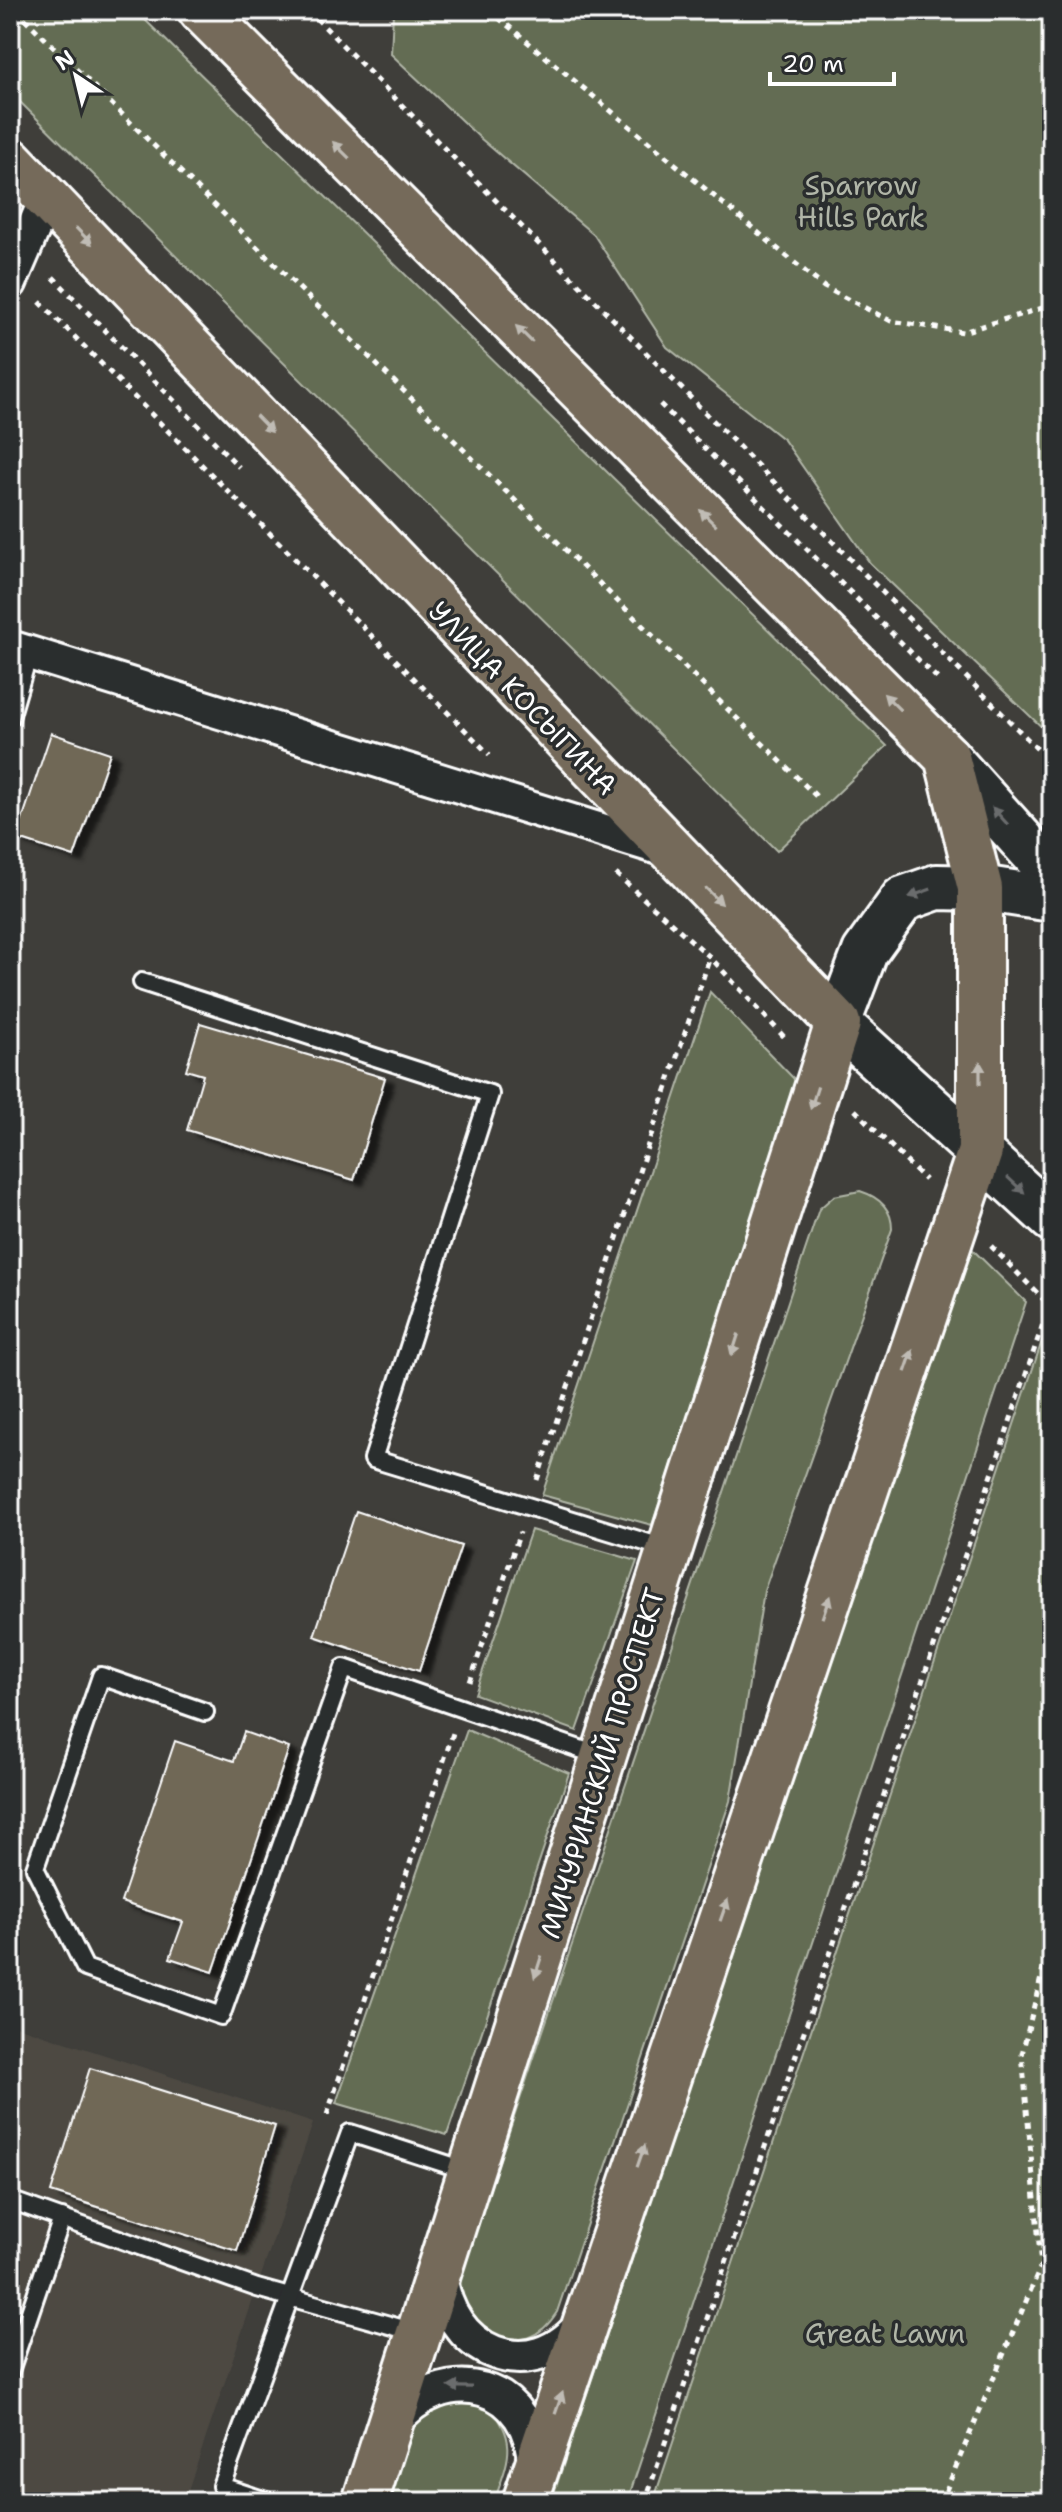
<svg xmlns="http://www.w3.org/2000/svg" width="1062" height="2512" font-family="'Shantell Sans',sans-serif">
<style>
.built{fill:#4d4a43}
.green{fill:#636c52;stroke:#b1b6a8;stroke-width:2}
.building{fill:#6f6757;stroke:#fff;stroke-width:2;filter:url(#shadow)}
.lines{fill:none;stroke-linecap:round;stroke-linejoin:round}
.lane-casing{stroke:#fff;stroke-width:22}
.street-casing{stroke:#fff;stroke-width:38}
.secondary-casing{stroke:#fff;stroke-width:50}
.primary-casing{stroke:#fff;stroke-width:50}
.path{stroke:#fff;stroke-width:5;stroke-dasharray:6 6;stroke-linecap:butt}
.lane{stroke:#2a2d2e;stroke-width:16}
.street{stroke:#2a2d2e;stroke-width:32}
.secondary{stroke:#2a2d2e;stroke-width:44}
.primary{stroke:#746a5a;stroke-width:44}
.oneway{fill:#c0bcb5}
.oneway2{fill:#6a6c6d}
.labels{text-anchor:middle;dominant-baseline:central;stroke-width:7;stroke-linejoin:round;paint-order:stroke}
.park-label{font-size:28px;fill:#b1b6a8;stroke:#2a2d2e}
.street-label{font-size:28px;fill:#fff;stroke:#2a2d2e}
</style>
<defs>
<filter id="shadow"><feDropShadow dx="9" dy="5" stdDeviation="2" flood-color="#0009"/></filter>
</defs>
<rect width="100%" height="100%" fill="#3f3e3a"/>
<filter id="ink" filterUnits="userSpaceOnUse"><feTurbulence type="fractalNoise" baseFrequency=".0125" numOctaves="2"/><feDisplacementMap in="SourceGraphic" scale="16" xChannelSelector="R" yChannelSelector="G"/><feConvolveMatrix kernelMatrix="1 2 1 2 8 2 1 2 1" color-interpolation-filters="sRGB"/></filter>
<g filter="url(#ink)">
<!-- built -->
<polygon class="built" points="10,2024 313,2123 184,2502 10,2502"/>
<!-- green -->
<g class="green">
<polygon points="10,10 135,10 887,746 777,851 10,92"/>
<polygon points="390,10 1052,10 1052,737 870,563 784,440 667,347 594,235 480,138 391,54 393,13"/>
<polygon points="710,992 798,1083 652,1525 542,1495"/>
<path d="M860,1191C879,1197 892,1208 892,1229L764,1591L730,1801L557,2312C524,2366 462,2334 460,2278L819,1209L834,1196Z"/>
<polygon points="969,1246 1026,1302 627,2502 551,2502"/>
<polygon points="1042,1341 1052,1351 1052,2502 653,2502"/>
<polygon points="531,1530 637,1561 577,1731 475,1694"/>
<polygon points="467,1730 569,1773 447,2135 336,2103"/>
<path d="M441,2399L488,2405C520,2441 508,2461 494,2502H386L412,2423Z"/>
</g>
<!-- building -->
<g class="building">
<polygon points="51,733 110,753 74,857 16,838"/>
<polygon points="200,1023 385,1078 354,1180 187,1130 203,1075 186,1070"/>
<polygon points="356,1511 461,1546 419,1671 314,1636"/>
<polygon points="244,1732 289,1748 213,1972 170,1958 183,1922 121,1902 175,1741 234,1761"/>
<polygon points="90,2068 275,2126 237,2251 51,2192"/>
</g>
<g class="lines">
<defs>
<g id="lane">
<polyline points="10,718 29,653"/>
<polyline points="142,982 490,1094 373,1459 668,1549"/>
<polyline points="205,1712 101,1676 35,1868 85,1968 221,2016 344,1668 603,1757"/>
<polyline points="10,2200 257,2288 418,2333"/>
<polyline points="10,2371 62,2218"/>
<polyline points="269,2502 221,2486 350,2133 468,2171"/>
</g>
<g id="street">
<polyline points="10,283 47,197"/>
<polyline points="10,647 669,851"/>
<path d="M440,2270C445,2352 531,2390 584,2321"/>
<path d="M392,2425C443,2358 536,2382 534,2470"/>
</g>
<g id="secondary">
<polyline points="947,757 1052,874"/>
<polyline points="1052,899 980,888 937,887 903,899 865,952 838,1023 1052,1219"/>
</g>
<g id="primary">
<polyline points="201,10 947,757 980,888 980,1151 525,2502"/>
<polyline points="10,160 838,1023 365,2502"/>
</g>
</defs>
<!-- lane casing -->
<use href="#lane" class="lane-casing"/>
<!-- street casing -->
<use href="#street" class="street-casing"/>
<!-- secondary casing -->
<use href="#secondary" class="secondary-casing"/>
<!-- primary casing -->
<use href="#primary" class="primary-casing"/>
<!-- path -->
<g class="path">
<polyline points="16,10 816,796"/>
<polyline points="308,10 1052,764"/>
<polyline points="489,10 824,287 891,321 963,332 1052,305"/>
<polyline points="53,277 239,467"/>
<polyline points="40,302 490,755"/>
<polyline points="660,404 940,681"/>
<polyline points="616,874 710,957 787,1040"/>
<polyline points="855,1110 925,1180"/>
<polyline points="991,1246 1052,1308"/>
<polyline points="537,1480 710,957"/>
<polyline points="470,1682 520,1532"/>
<polyline points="327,2115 453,1733"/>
<polyline points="645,2502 1049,1306"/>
<polyline points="941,2502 1041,2266 1022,2054 1052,1933"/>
</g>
<!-- lane -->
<use href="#lane" class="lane"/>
<!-- street -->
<use href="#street" class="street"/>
<!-- secondary -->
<use href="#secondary" class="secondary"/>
<!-- primary -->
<use href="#primary" class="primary"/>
</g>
<!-- one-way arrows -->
<defs><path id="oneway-solid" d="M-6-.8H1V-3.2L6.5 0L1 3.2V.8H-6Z" transform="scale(2)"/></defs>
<g class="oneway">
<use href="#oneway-solid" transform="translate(341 150) rotate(-135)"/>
<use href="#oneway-solid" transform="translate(84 236) rotate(46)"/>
<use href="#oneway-solid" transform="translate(524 334) rotate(-135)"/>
<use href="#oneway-solid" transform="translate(264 424) rotate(46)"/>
<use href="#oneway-solid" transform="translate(708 518) rotate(-135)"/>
<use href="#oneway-solid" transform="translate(892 702) rotate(-135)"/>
<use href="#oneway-solid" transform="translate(714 896) rotate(45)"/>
<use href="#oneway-solid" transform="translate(980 1073) rotate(-90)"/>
<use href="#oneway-solid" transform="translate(814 1098) rotate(108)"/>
<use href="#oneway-solid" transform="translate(735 1345) rotate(108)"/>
<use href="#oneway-solid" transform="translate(909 1361) rotate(-71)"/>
<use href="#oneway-solid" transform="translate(826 1607) rotate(-71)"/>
<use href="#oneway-solid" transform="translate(724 1910) rotate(-71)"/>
<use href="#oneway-solid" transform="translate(538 1967) rotate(108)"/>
<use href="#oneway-solid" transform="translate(641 2156) rotate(-71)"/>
<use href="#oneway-solid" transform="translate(559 2403) rotate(-71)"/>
</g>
<g class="oneway2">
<use href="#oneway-solid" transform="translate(1000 816) rotate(-132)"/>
<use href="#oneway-solid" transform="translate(920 893) rotate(160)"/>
<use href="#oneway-solid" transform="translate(1016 1185) rotate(43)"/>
<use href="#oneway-solid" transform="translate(460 2387) rotate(-179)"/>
</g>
</g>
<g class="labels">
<!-- park labels -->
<g class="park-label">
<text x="861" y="185">Sparrow<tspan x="861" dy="32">Hills Park</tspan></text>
<text x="885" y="2333">Great Lawn</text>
</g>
<!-- street labels -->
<g class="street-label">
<text transform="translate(523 698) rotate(46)">УЛИЦА КОСЫГИНА</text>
<text transform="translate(602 1763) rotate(-73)">МИЧУРИНСКИЙ ПРОСПЕКТ</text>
</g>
</g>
<!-- margin -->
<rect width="1062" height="2512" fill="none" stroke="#2a2d2e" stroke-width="40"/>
<rect x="20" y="20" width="1022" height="2472" fill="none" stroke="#fff" stroke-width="3" filter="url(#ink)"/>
<!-- north arrow -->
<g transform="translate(76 76) rotate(325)" stroke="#2a2d2e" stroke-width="6" paint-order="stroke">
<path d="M0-6L14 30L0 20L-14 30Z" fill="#ffffff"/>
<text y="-12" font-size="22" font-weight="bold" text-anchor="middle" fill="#ffffff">N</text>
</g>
<!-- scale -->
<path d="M770 72v12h124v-12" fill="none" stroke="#ffffff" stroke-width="4"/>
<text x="782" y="72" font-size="24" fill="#ffffff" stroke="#2a2d2e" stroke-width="6" paint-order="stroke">20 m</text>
</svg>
